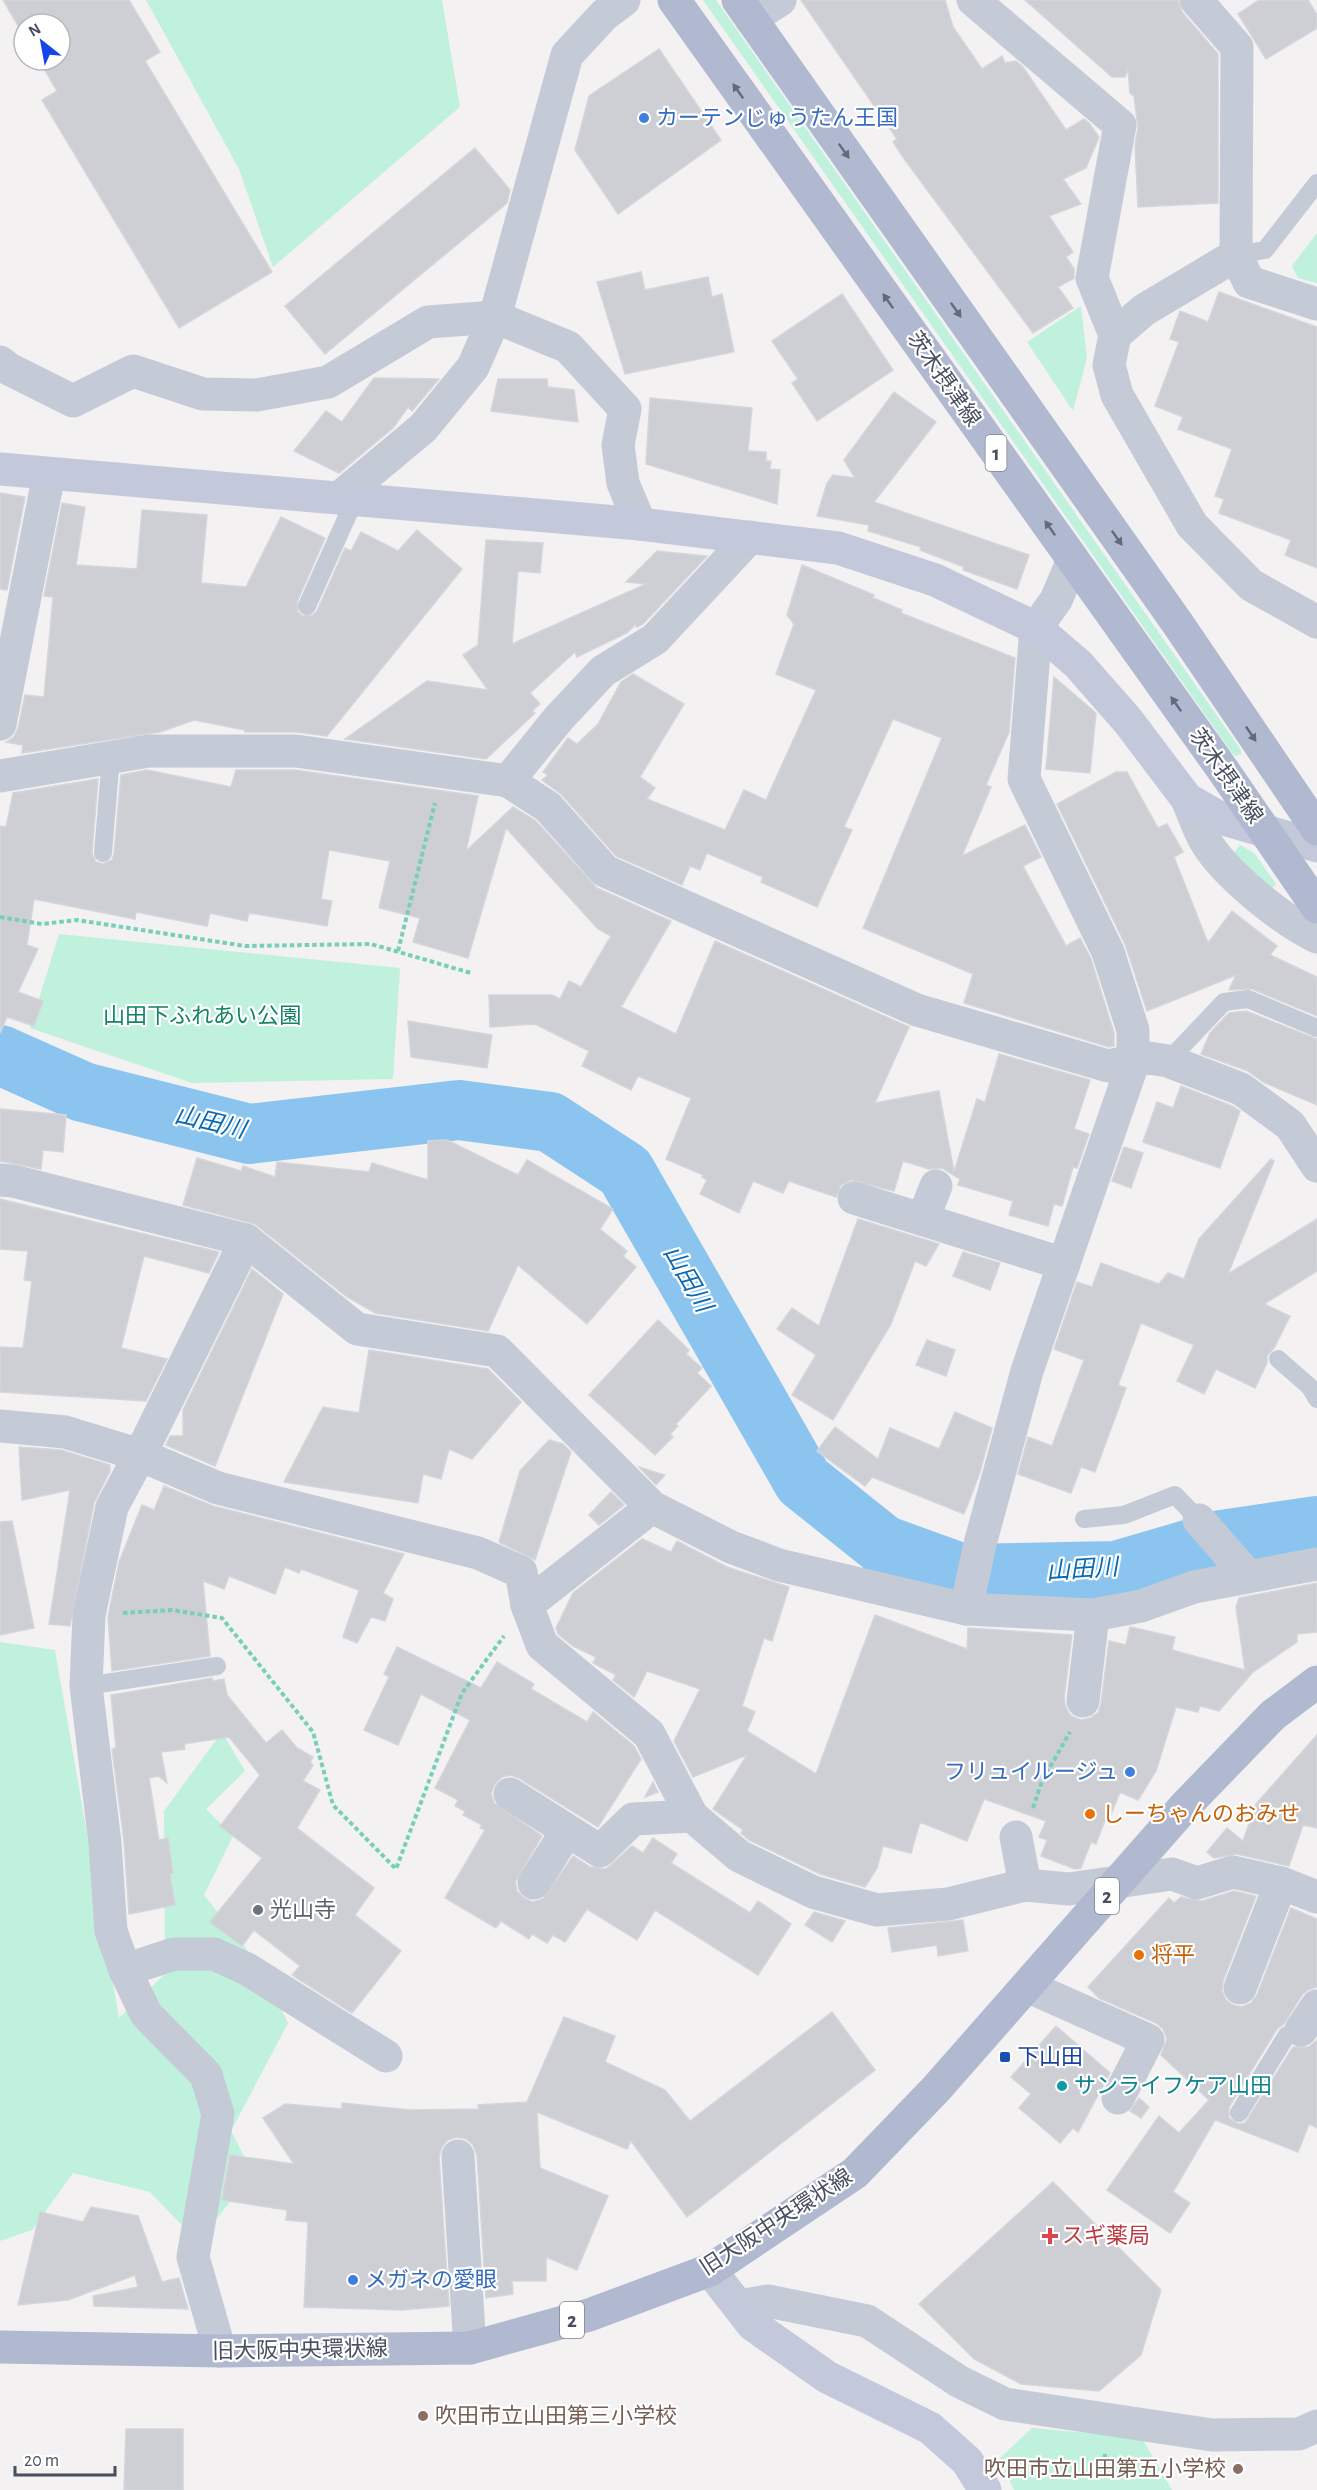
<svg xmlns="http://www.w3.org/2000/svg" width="1317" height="2490" font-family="'Alegreya Sans','Noto Sans JP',sans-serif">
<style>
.green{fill:#bff1dd}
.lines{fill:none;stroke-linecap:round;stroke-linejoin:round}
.river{stroke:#8bc5ef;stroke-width:60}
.building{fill:#cdcfd5;stroke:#d5d5dc;stroke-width:1.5}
.path{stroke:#76d0b7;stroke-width:4;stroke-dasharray:4.5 3;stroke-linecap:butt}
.lane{stroke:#c4cad6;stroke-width:18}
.street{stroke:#c4cad6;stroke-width:33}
.secondary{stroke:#c3c9da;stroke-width:33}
.primary{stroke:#b0b9d0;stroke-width:33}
.oneway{fill:#626a7b}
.shop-dot{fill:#3f7fe0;stroke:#fff;stroke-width:2}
.food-dot{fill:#e8710a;stroke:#fff;stroke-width:2}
.worship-dot{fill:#6b7280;stroke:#fff;stroke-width:2}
.transit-dot{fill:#1a4fb4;stroke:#fff;stroke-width:2}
.culture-dot{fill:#0f9aa8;stroke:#fff;stroke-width:2}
.health-dot{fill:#e0444e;stroke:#fff;stroke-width:2}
.education-dot{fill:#8d6e63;stroke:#fff;stroke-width:2}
.labels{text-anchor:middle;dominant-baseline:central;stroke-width:4.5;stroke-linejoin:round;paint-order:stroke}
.shield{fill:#fff;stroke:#7f848f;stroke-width:1.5}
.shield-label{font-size:21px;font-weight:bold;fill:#484f5f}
.shop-label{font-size:22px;fill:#366cbe;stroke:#fff;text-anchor:start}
.street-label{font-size:22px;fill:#484f5f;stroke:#fff}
.park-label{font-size:22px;fill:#158464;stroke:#fff}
.food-label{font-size:22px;fill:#c56008;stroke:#fff;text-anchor:start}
.worship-label{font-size:22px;fill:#5b616d;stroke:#fff;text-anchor:start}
.transit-label{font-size:22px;fill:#164399;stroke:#fff;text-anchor:start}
.culture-label{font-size:22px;fill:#0d838f;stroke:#fff;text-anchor:start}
.health-label{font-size:22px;fill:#be3a42;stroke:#fff;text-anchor:start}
.education-label{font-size:22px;fill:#785e54;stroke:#fff;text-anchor:start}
.water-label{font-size:24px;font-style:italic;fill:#096ab1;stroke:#fff}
</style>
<rect width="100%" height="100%" fill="#f3f1f1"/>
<!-- green -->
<g class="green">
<polygon points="146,0 442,0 460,107 273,267 239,169"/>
<polygon points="703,0 716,0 1241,750 1241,754 1236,756 1232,753"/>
<polygon points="1317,233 1317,283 1298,278 1292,266"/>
<polygon points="1081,306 1087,358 1073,411 1027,342"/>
<polygon points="1240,845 1254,853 1276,884 1270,890 1232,855"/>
<polygon points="59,934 400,968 393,1079 192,1083 30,1028"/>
<polygon points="0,1642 55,1650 119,2018 165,1974 164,1811 222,1732 245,1771 206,1809 233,1836 204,1895 259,1965 288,2023 231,2131 253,2173 198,2242 150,2192 73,2173 32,2230 0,2241"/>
<polygon points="1032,2428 1142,2438 1172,2490 1014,2490 999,2459"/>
</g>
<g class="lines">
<!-- river -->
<polyline class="river" points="0,1055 83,1092 249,1134 459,1110 550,1122 625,1171 803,1481 883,1545 963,1574 1116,1571 1222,1540 1317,1526"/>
</g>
<!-- building -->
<g class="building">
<polygon points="3,0 129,0 160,52 145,61 272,272 179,328 42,100 57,91 39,60 60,60 60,24 24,24 24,36"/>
<polygon points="801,0 945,0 953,27 982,69 1002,56 1005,63 1016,61 1023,67 1066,130 1084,119 1089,123 1099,137 1086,168 1063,179 1081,204 1049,216 1073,252 1066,257 1074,269 1074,278 1058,287 1073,308 1033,333 905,160 893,142 897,139"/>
<polygon points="1025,0 1178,0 1182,12 1218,54 1218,203 1138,207 1135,145 1138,128 1134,96 1130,93 1128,69 1125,77 1112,77"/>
<polygon points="1259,0 1308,0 1317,15 1317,28 1266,59 1238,14"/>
<polygon points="659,49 721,140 618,214 575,150 589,96"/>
<polygon points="475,148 510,190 507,203 325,354 285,306"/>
<polygon points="641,272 645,290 708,277 712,297 722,294 734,352 625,374 597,282"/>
<polygon points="1219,292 1317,327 1317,568 1285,555 1291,540 1219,513 1224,499 1215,496 1232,449 1178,429 1183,417 1155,406 1179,342 1170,339 1180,311 1208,322"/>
<polygon points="842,294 893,370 817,421 792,383 798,379 772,341"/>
<polygon points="374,378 439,379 412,411 408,407 393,428 339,473 294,451 326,411 342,422"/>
<polygon points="498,379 547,379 548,387 574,390 578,422 491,411"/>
<polygon points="894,392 936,422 874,502 1029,555 1017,589 963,570 964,567 920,550 921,547 868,531 869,525 817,516 827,483 833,475 855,478 844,460"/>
<polygon points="650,398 752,408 748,451 766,452 766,461 771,461 770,469 780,470 777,504 646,464"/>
<polygon points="0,493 25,497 7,590 0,589"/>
<polygon points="62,503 85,507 76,565 137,569 142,510 207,515 201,583 246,587 281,517 325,538 297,602 298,612 303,616 313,615 317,611 345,548 351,551 361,532 398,551 417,530 462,569 327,736 296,732 245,732 245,730 194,720 160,732 22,753 23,745 6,742 14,737 18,728 25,695 44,697 53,597 44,596"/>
<polygon points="486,540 543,543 540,573 518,571 512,644 646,584 626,582 657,551 707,556 643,624 637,627 635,625 627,633 577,657 575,652 530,693 540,704 532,711 535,713 486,759 345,739 427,681 488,690 463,655 478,645"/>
<polygon points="802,565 874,595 873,598 902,610 901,613 1015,658 1009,732 986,785 991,787 962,856 1025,825 1041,857 1023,866 1066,946 1080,938 1091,959 1114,1033 1114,1046 1109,1047 964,1003 973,974 863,928 942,738 893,719 844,827 852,830 817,907 761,882 763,877 707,853 700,870 690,866 682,885 616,856 562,795 542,780 548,775 543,772 568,738 577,744 598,724 621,682 633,674 684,704 640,777 655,788 647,799 725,830 744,790 766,800 816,690 776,674 794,624 787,615"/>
<polygon points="1054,677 1096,713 1090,773 1046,769"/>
<polygon points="147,770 231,787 236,770 295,770 478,796 466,851 513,807 536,821 597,888 671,921 621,1007 676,1034 715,941 909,1027 875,1103 939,1091 954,1172 977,1099 985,1102 999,1054 1090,1080 1074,1129 1089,1134 1077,1168 1073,1167 1062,1206 1054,1204 1048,1226 1009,1215 1013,1201 958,1185 960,1179 942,1168 929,1169 903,1161 894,1191 851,1180 841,1185 836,1197 789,1181 783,1193 753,1181 739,1213 700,1194 707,1180 702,1177 703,1175 666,1159 691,1098 638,1076 631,1090 582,1066 589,1051 535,1024 490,1027 489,995 552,995 560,999 569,981 581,987 611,936 598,929 506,828 468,958 413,942 420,918 379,908 390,861 329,850 321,899 332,901 327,926 249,913 247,921 210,913 207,926 136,912 135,919 34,899 27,945 38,949 18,992 43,1001 34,1026 7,1017 0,1033 0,826 6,827 13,793 98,779 92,853 96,862 103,864 112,860 114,854 121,775"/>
<polygon points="1116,772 1127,772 1158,828 1167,824 1183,852 1174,857 1208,943 1232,911 1277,946 1270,955 1317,977 1317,1016 1252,989 1229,990 1236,975 1147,1011 1125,944 1057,804"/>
<polygon points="1246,1011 1317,1039 1317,1105 1263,1082 1248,1071 1201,1054 1210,1033 1229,1013"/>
<polygon points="408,1021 492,1035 487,1068 411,1057"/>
<polygon points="1181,1086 1232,1106 1240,1111 1220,1168 1143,1142 1157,1102 1173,1108"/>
<polygon points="0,1109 66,1115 63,1152 43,1150 41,1169 0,1161"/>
<polygon points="447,1140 518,1175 527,1160 613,1209 600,1229 627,1251 623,1256 636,1267 587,1324 518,1265 488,1331 375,1313 347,1297 255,1224 183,1205 197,1158 241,1171 243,1166 275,1177 277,1162 369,1172 372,1163 428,1180 428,1141"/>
<polygon points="1124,1147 1143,1153 1131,1188 1112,1181"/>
<polygon points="1271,1159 1274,1161 1228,1274 1317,1219 1317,1271 1264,1304 1290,1316 1274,1348 1267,1356 1267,1363 1255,1388 1216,1369 1204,1394 1177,1381 1194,1345 1141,1323 1118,1385 1126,1388 1095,1472 1081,1467 1071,1493 1018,1474 1028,1437 1052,1446 1084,1360 1054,1349 1077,1282 1092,1287 1101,1263 1159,1284 1168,1273 1184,1279 1199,1239"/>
<polygon points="0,1199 219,1252 209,1273 144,1256 121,1348 167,1359 146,1401 0,1392 0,1347 23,1348 32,1281 24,1280 28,1251 0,1249"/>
<polygon points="858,1219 939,1244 926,1266 915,1261 891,1324 833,1420 792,1395 816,1355 777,1329 792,1308 819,1326"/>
<polygon points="963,1252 1000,1263 990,1290 953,1276"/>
<polygon points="252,1269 283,1294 215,1466 166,1445 170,1436 183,1436 183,1410"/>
<polygon points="658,1320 689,1350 686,1354 702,1368 697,1373 711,1386 676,1424 678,1426 670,1434 673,1437 655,1455 589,1395"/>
<polygon points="927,1340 955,1350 946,1376 916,1365"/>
<polygon points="369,1350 488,1369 521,1402 472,1459 449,1449 441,1479 423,1474 418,1503 284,1482 323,1407 359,1413"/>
<polygon points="955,1412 992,1428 979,1475 964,1514 872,1477 865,1486 817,1451 835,1427 878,1459 890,1428 939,1449"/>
<polygon points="549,1440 563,1444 571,1452 535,1560 499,1542 520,1471"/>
<polygon points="19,1447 61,1450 110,1465 110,1471 94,1503 70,1626 49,1624 70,1490 22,1500"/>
<polygon points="639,1467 665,1475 656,1485"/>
<polygon points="164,1486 213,1506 404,1554 383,1593 393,1599 385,1621 371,1617 357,1643 343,1637 359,1590 301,1569 299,1573 285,1567 275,1594 229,1576 224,1589 203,1581 210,1656 112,1671 108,1617 119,1562 142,1505 154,1510"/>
<polygon points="611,1492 624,1505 599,1525 589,1515"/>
<polygon points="12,1521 34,1628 0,1635 0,1522"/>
<polygon points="642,1539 671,1552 677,1541 727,1567 789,1587 772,1641 764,1638 742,1706 755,1712 747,1731 816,1774 875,1615 967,1649 968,1628 1072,1635 1064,1699 1066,1708 1071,1716 1081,1720 1090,1718 1098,1713 1101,1704 1109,1641 1126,1645 1130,1627 1175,1637 1172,1650 1245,1670 1236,1607 1239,1598 1317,1583 1317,1632 1297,1634 1297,1642 1253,1672 1219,1711 1200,1706 1198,1712 1176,1707 1156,1771 1138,1800 1120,1792 1108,1822 1105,1820 1096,1844 1091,1842 1081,1868 1075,1869 1041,1856 1047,1840 1039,1837 1046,1821 984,1799 967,1841 920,1822 911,1853 883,1846 877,1868 865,1887 820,1874 749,1840 741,1833 743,1830 713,1809 747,1755 693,1777 674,1741 700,1689 647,1671 634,1697 613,1680 616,1675 593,1663 596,1657 573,1646 558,1634 556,1628 573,1593"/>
<polygon points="397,1647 481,1688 497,1662 534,1684 531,1689 587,1722 593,1712 634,1746 641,1759 598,1827 519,1778 511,1775 502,1777 495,1784 491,1793 494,1803 542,1836 515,1882 517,1891 524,1898 533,1902 543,1899 573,1856 590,1867 606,1869 632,1846 643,1853 653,1838 677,1854 671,1863 750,1913 758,1901 791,1924 758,1975 655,1910 637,1940 587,1909 565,1942 553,1935 547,1943 532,1934 529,1939 501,1921 496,1928 445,1898 485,1830 480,1828 482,1825 463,1815 465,1811 455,1806 458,1800 435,1788 470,1720 421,1694 398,1745 364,1730 389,1677 384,1674"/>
<polygon points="212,1678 213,1681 224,1679 227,1695 266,1743 282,1730 297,1748 313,1757 310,1762 313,1765 303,1781 320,1790 297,1828 374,1888 355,1915 401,1951 352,2013 292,1975 300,1966 254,1930 242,1946 210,1922 262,1858 220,1826 260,1775 229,1737 184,1744 185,1749 161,1752 167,1783 158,1776 149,1778 159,1840 168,1838 173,1873 170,1874 175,1905 129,1914 124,1841 112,1749 116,1748 111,1695"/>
<polygon points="1317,1735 1317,1828 1303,1825 1289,1866 1237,1854 1214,1858 1207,1852 1227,1828 1243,1841 1256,1804"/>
<polygon points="653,1782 658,1792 645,1797"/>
<polygon points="1234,1891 1256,1896 1223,1981 1222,1991 1226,2000 1233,2005 1242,2007 1251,2003 1257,1995 1291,1908 1317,1919 1317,1987 1308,1990 1302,1995 1284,2024 1277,2029 1229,2107 1229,2118 1238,2124 1245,2123 1293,2047 1309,2047 1317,2040 1317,2128 1309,2124 1298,2152 1215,2120 1173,2192 1190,2203 1170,2233 1107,2190 1159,2116 1179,2133 1209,2100 1161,2055 1167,2039 1163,2029 1156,2023 1099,1998 1088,1987 1169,1898 1174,1903 1181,1897 1202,1901"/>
<polygon points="814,1912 845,1921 832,1942 805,1925"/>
<polygon points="963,1920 968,1951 938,1956 937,1945 892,1952 888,1928"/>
<polygon points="832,2012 875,2070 687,2217 631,2141 627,2149 537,2112 540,2168 608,2196 577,2270 546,2257 546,2281 512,2281 513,2294 486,2298 477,2155 473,2145 466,2139 457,2137 448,2140 442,2147 439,2157 449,2306 402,2310 304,2307 308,2222 286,2220 287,2210 222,2200 230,2155 294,2164 263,2118 285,2104 342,2109 342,2103 411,2110 479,2109 478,2105 527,2102 564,2017 615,2036 605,2062 665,2090 690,2121"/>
<polygon points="1056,2026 1110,2073 1078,2132 1073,2128 1060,2143 1019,2108 1031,2094 1011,2077"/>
<polygon points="1139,2098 1149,2107 1141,2118 1130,2111"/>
<polygon points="1053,2182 1161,2290 1141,2355 1099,2391 1021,2384 974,2359 919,2304"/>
<polygon points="91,2207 138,2216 162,2282 179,2278 188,2309 94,2306 93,2296 138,2287 135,2275 68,2300 18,2305 40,2212 83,2222"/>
<polygon points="126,2429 183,2429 183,2490 124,2490"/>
</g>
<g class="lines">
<!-- path -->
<g class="path">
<polyline points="0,917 42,924 77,920 245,946 371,944 471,973"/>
<polyline points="398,951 435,803"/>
<polyline points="123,1613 172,1610 222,1618 313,1732 333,1805 396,1869 462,1693 504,1636"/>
<polyline points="1033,1808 1042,1781 1070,1732"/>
<polyline points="1104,2465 1105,2454"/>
</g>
<!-- lane -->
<g class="lane">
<polyline points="1236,255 1265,250 1317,183"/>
<polyline points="307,606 355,499"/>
<polyline points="103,853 111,757"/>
<polyline points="1168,1061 1224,1002 1248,999 1317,1028"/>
<polyline points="1278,1359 1310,1387 1317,1399"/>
<polyline points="1084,1519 1124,1515 1175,1495 1199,1520"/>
<polyline points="86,1686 217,1666"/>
<polyline points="1239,2113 1287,2035 1301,2030"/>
</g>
<!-- street -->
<g class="street">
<polyline points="973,0 1120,125 1092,278 1115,335"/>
<polyline points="1196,0 1237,47 1236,255 1144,310 1115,335 1109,365 1117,395 1192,525 1251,585 1317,622"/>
<polyline points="751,19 780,0"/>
<polyline points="1236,255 1249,282 1317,304"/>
<polyline points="0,362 9,369 73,401 133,371 203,394 257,395 328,382 428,322 495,317 568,347 625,409 618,445 623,483 640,524"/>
<polyline points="339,498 423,428 473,367 495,317 567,55 604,15 624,0"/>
<polyline points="0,724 49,474"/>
<polyline points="0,776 149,751 296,751 508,781 548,807 605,871 917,1010 1108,1066 1149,1058 1168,1061 1241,1089 1290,1125 1317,1166"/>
<polyline points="508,781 559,718 603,671 655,639 750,537"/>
<path d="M1187,799C1193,813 1198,829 1206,842C1225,874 1283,921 1317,937"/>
<polyline points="0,1180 13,1181 246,1240 357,1329 497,1351 652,1507 731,1547 779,1565 966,1609 1093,1615 1141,1606 1194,1587 1317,1564"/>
<polyline points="854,1198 1064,1264"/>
<polyline points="923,1219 936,1186"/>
<polyline points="0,1426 65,1432 140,1455 218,1488 478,1553 521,1572 527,1605 542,1645 649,1734 692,1816 739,1856 813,1892 877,1910 948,1904 1025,1885 1069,1889 1172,1874 1197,1883 1233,1872 1281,1883 1317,1897"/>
<polyline points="1199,1520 1247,1575"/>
<polyline points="527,1605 652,1507"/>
<polyline points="966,1609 980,1544 1027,1371 1133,1063 1133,1030 1108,952 1024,779 1036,628 1056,600 1073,560"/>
<polyline points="1083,1701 1093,1615"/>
<polyline points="510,1794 600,1851 633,1819 692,1816"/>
<polyline points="1016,1837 1025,1885"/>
<polyline points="534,1883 567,1831"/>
<polyline points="125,1970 174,1954 214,1954 247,1969 386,2056"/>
<polyline points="1027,1986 1148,2040 1118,2098"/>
<polyline points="1240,1988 1281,1883"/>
<polyline points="1301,2030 1317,2006"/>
<polyline points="458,2156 470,2348"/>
<polyline points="739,2306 768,2301 867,2321 960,2382 1005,2404 1212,2435 1299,2434 1317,2426"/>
<polyline points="220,2351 193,2257 218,2114 206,2075 146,2014 125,1970 111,1931 105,1843 86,1686 89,1615 112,1507 140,1455 246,1240"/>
</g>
<!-- secondary -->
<g class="secondary">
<polyline points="0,469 640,524 838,548 935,580 1036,628 1078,664 1128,721 1187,799 1220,818 1317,846"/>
<polyline points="710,2270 753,2325 827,2377 930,2428 967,2461 985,2490"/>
</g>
<!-- primary -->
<g class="primary">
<polyline points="674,0 1223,770 1317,907"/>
<polyline points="738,0 1178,624 1317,829"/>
<polyline points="0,2347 220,2351 470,2348 589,2315 710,2270 855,2173 936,2089 1185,1806 1273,1715 1317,1682"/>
</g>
</g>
<!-- one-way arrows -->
<defs><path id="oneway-solid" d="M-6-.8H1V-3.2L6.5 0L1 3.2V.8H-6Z" transform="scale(1.5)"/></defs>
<g class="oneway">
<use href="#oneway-solid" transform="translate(738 91) rotate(-125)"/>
<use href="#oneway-solid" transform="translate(844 151) rotate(55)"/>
<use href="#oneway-solid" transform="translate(888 301) rotate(-125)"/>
<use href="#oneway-solid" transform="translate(956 310) rotate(55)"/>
<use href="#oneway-solid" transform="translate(1050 528) rotate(-125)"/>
<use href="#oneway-solid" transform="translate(1117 538) rotate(55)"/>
<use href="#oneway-solid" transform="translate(1176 704) rotate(-125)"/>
<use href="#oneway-solid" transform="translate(1251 734) rotate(56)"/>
</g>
<!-- markers -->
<g class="shop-dot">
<circle cx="644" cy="118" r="6"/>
<circle cx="1130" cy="1772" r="6"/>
<circle cx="353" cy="2280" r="6"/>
</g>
<g class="food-dot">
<circle cx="1090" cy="1814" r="6"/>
<circle cx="1139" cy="1955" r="6"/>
</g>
<circle class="worship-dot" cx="258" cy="1910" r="6"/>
<rect class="transit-dot" x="999" y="2051" width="12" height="12" rx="3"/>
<circle class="culture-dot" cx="1062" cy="2086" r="6"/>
<path class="health-dot" d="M1047 2227h6v6h6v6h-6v6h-6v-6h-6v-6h6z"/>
<g class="education-dot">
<circle cx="423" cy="2416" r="6"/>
<circle cx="1238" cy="2469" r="6"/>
</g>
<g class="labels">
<!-- shield labels -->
<g class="shield">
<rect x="985.5" y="435" width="21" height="36" rx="4.5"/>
<rect x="1095" y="1878" width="24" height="36" rx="4.5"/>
<rect x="560" y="2302" width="24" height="36" rx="4.5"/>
</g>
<g class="shield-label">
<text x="996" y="453">1</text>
<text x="1107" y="1896">2</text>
<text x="572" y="2320">2</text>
</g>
<!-- shop labels -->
<g class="shop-label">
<text x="656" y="118">カーテンじゅうたん王国</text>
<text x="1118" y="1772" text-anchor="end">フリュイルージュ</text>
<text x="365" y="2280">メガネの愛眼</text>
</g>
<!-- street labels -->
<g class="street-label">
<text transform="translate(944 379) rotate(55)">茨木摂津線</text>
<text transform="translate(1226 776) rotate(55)">茨木摂津線</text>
<text transform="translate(776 2222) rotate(-33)">旧大阪中央環状線</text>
<text transform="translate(300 2350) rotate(-1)">旧大阪中央環状線</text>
</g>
<!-- park labels -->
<g class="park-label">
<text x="202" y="1016">山田下ふれあい公園</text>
</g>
<!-- food labels -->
<g class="food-label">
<text x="1102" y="1814">しーちゃんのおみせ</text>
<text x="1151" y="1955">将平</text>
</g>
<!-- worship labels -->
<g class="worship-label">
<text x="270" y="1910">光山寺</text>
</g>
<!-- transit labels -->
<g class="transit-label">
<text x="1017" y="2057">下山田</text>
</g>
<!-- culture labels -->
<g class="culture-label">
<text x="1074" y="2086">サンライフケア山田</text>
</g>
<!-- health labels -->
<g class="health-label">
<text x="1062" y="2236">スギ薬局</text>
</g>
<!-- education labels -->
<g class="education-label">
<text x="435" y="2416">吹田市立山田第三小学校</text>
<text x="1226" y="2469" text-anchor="end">吹田市立山田第五小学校</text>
</g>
<!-- water labels -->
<g class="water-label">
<text transform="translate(210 1123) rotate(13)">山田川</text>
<text transform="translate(687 1279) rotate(60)">山田川</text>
<text transform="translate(1082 1570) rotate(-4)">山田川</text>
</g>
</g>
<!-- north arrow -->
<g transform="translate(42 42) rotate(329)"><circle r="28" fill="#ffffff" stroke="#b6b9bf" stroke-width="1.5"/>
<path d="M0-4.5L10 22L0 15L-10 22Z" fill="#1544e9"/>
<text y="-9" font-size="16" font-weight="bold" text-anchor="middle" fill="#484f5f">N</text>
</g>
<!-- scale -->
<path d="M15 2466v9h100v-9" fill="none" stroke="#484f5f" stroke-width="3"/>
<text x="24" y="2466" font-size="18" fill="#484f5f" stroke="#ffffff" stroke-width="4.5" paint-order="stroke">20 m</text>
</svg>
